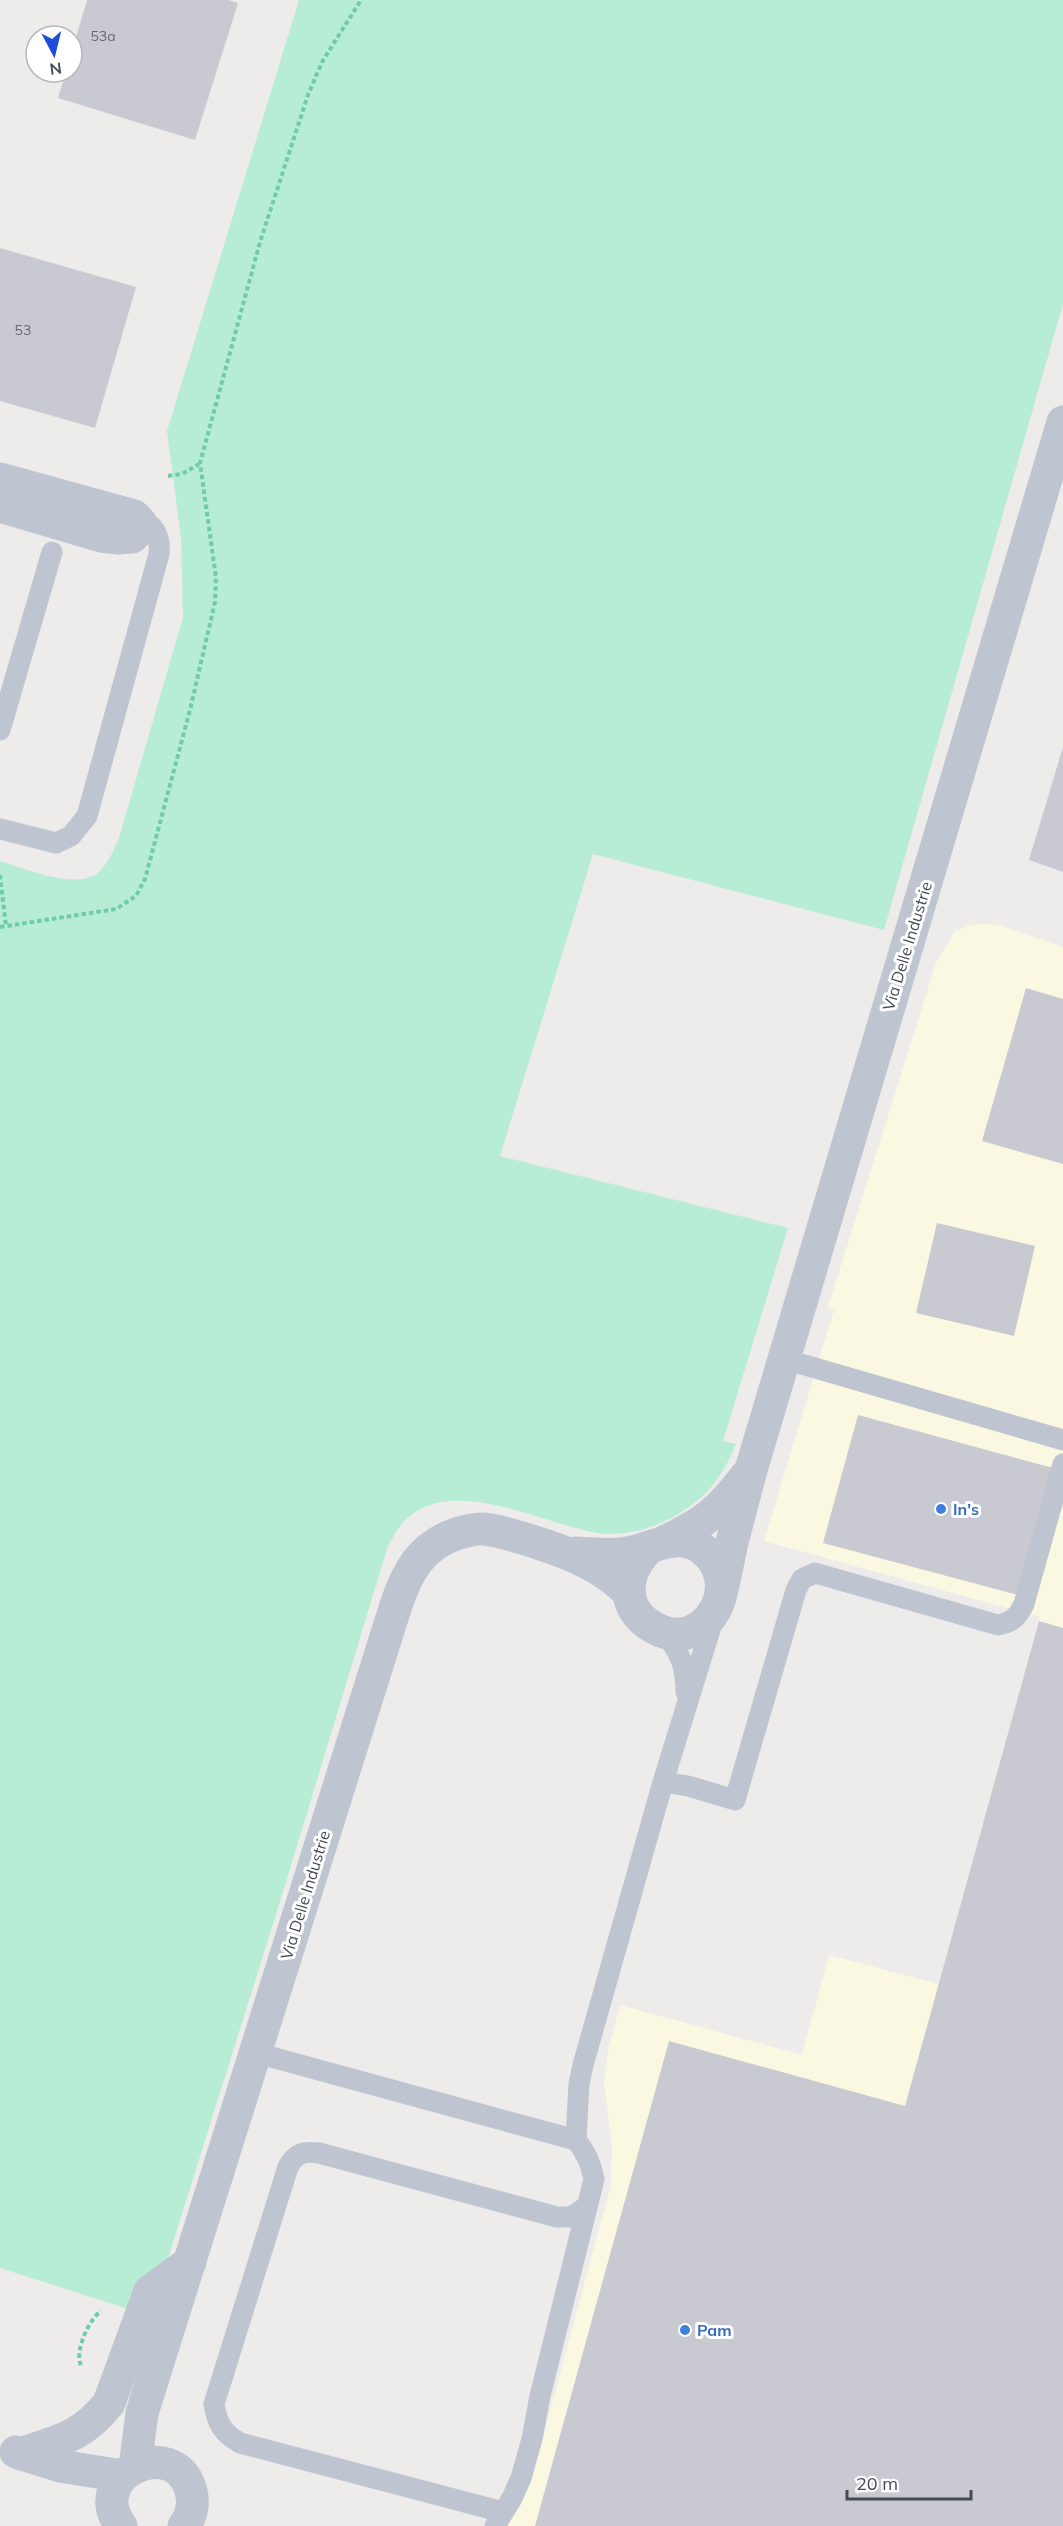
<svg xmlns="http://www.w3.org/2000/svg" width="1063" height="2526" font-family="Mulish,sans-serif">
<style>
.commercial{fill:#fbf8e2}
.green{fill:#b8edd5}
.building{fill:#c8c9d1}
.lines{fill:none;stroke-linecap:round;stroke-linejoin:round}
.path{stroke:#70caad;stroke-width:4;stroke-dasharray:4.5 3;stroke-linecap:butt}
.service{stroke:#bec5d1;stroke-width:21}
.minor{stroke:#bec5d1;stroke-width:33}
.shop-dot{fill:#3f7fe0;stroke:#fff;stroke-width:2}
.labels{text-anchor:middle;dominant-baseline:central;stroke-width:6;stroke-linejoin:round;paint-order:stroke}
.number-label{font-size:14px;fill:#656a76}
.street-label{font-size:16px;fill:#444b58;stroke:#fff}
.shop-label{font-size:16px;font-weight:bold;fill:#366cbe;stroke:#fff;text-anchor:start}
</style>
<rect width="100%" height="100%" fill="#eeebeb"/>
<!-- commercial -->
<polygon class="commercial" points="984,923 998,925 1063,947 1063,2526 507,2526 521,2505 531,2481 611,2185 612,2145 604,2082 609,2046 620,2005 802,2055 829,1955 939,1984 1040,1617 764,1541 834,1310 828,1307 936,963 955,931 971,925"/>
<!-- green -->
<path class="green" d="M299,0H1063V304L884,930L593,854L500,1156L788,1228L723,1441L736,1444C722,1478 707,1497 675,1516C655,1527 633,1534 610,1534C595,1534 579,1529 565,1525C516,1511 435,1476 398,1529C393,1536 390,1543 387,1549L287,1879L150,2316L0,2268V861C25,868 78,892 100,871C109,862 114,849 119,838L183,617L181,538L167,431Z"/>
<!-- building -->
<g class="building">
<polygon points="87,0 229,0 238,3 195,140 58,98 66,72 72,72 72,51"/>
<polygon points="0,248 136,287 95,428 0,401"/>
<polygon points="1063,747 1063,872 1029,860"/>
<polygon points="1026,988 1063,999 1063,1164 982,1141"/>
<polygon points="937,1223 1035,1246 1014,1336 916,1313"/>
<polygon points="858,1415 1053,1468 1018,1595 823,1543"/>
<polygon points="1039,1621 1063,1628 1063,2526 535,2526 669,2041 905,2106"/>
</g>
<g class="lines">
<!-- path -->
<g class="path">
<polyline points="168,476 182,474 199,464"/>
<polyline points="0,875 6,926"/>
<polyline points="0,927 116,909 136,896 145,879 190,710 215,602 216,578 200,463 260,242 308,95 322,62 361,0"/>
<path d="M81,2365C74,2352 89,2319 101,2311"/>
</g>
<!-- service -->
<g class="service">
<polyline points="0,730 52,552"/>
<path d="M0,829L56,843L71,836L87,816L159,554C161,533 153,524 135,516"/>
<polyline points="784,1359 1063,1440"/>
<path d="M664,1632C680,1653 686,1665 686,1692"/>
<path d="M663,1782L688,1786L735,1800L796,1590L802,1579L815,1573L998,1625C1012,1622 1017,1618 1024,1604L1063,1464"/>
<path d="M256,2053L576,2140C586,2152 591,2163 594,2179L540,2396L532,2439L521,2478L512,2498L495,2526"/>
<polyline points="576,2140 579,2084 583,2065 663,1782 714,1617"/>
<path d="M503,2512L240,2443C223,2433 217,2424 214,2404L288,2167C296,2153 303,2151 319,2153L557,2217H571L586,2207"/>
</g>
<!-- minor -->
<g class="minor">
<polyline points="0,479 134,516 140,522 141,528 132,537 119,538 101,536 0,506"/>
<path d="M666,1541C706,1522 719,1511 746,1476"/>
<path d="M576,1553C593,1554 610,1556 627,1553C652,1549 677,1531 701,1548C747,1581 707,1650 661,1631C620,1614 621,1575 650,1547"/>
<polyline points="722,1590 732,1542 751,1470 1063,422"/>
<polyline points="16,2452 60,2466 122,2476"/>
<path d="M21,2454C60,2440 82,2437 109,2403L150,2291L190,2262"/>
<path d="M135,2467L142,2413L396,1605C407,1572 421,1546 456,1534C464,1532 475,1528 483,1529C503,1531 523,1538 541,1544C575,1555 604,1568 629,1593"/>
<path d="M121,2526C83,2475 175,2432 191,2491C194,2503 192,2516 184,2526"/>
</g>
</g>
<!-- markers -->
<g class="shop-dot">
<circle cx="941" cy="1509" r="6"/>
<circle cx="685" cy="2330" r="6"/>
</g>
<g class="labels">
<!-- number labels -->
<g class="number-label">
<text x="103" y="36">53a</text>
<text x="23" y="330">53</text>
</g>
<!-- street labels -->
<g class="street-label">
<text transform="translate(907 946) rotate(-73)">Via Delle Industrie</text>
<text transform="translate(305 1895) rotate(-73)">Via Delle Industrie</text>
</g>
<!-- shop labels -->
<g class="shop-label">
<text x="953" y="1509">In's</text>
<text x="697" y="2330">Pam</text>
</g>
</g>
<!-- north arrow -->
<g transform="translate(54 54) rotate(173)"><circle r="28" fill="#ffffff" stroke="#b4b7bc" stroke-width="1.5"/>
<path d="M0-4.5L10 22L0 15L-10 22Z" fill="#1a4ed9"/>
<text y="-9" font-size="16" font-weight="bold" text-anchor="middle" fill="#444b58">N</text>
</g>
<!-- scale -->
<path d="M847 2490v9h124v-9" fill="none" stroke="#444b58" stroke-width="3"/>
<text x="856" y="2490" font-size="18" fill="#444b58" stroke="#ffffff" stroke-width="4.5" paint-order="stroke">20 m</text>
</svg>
